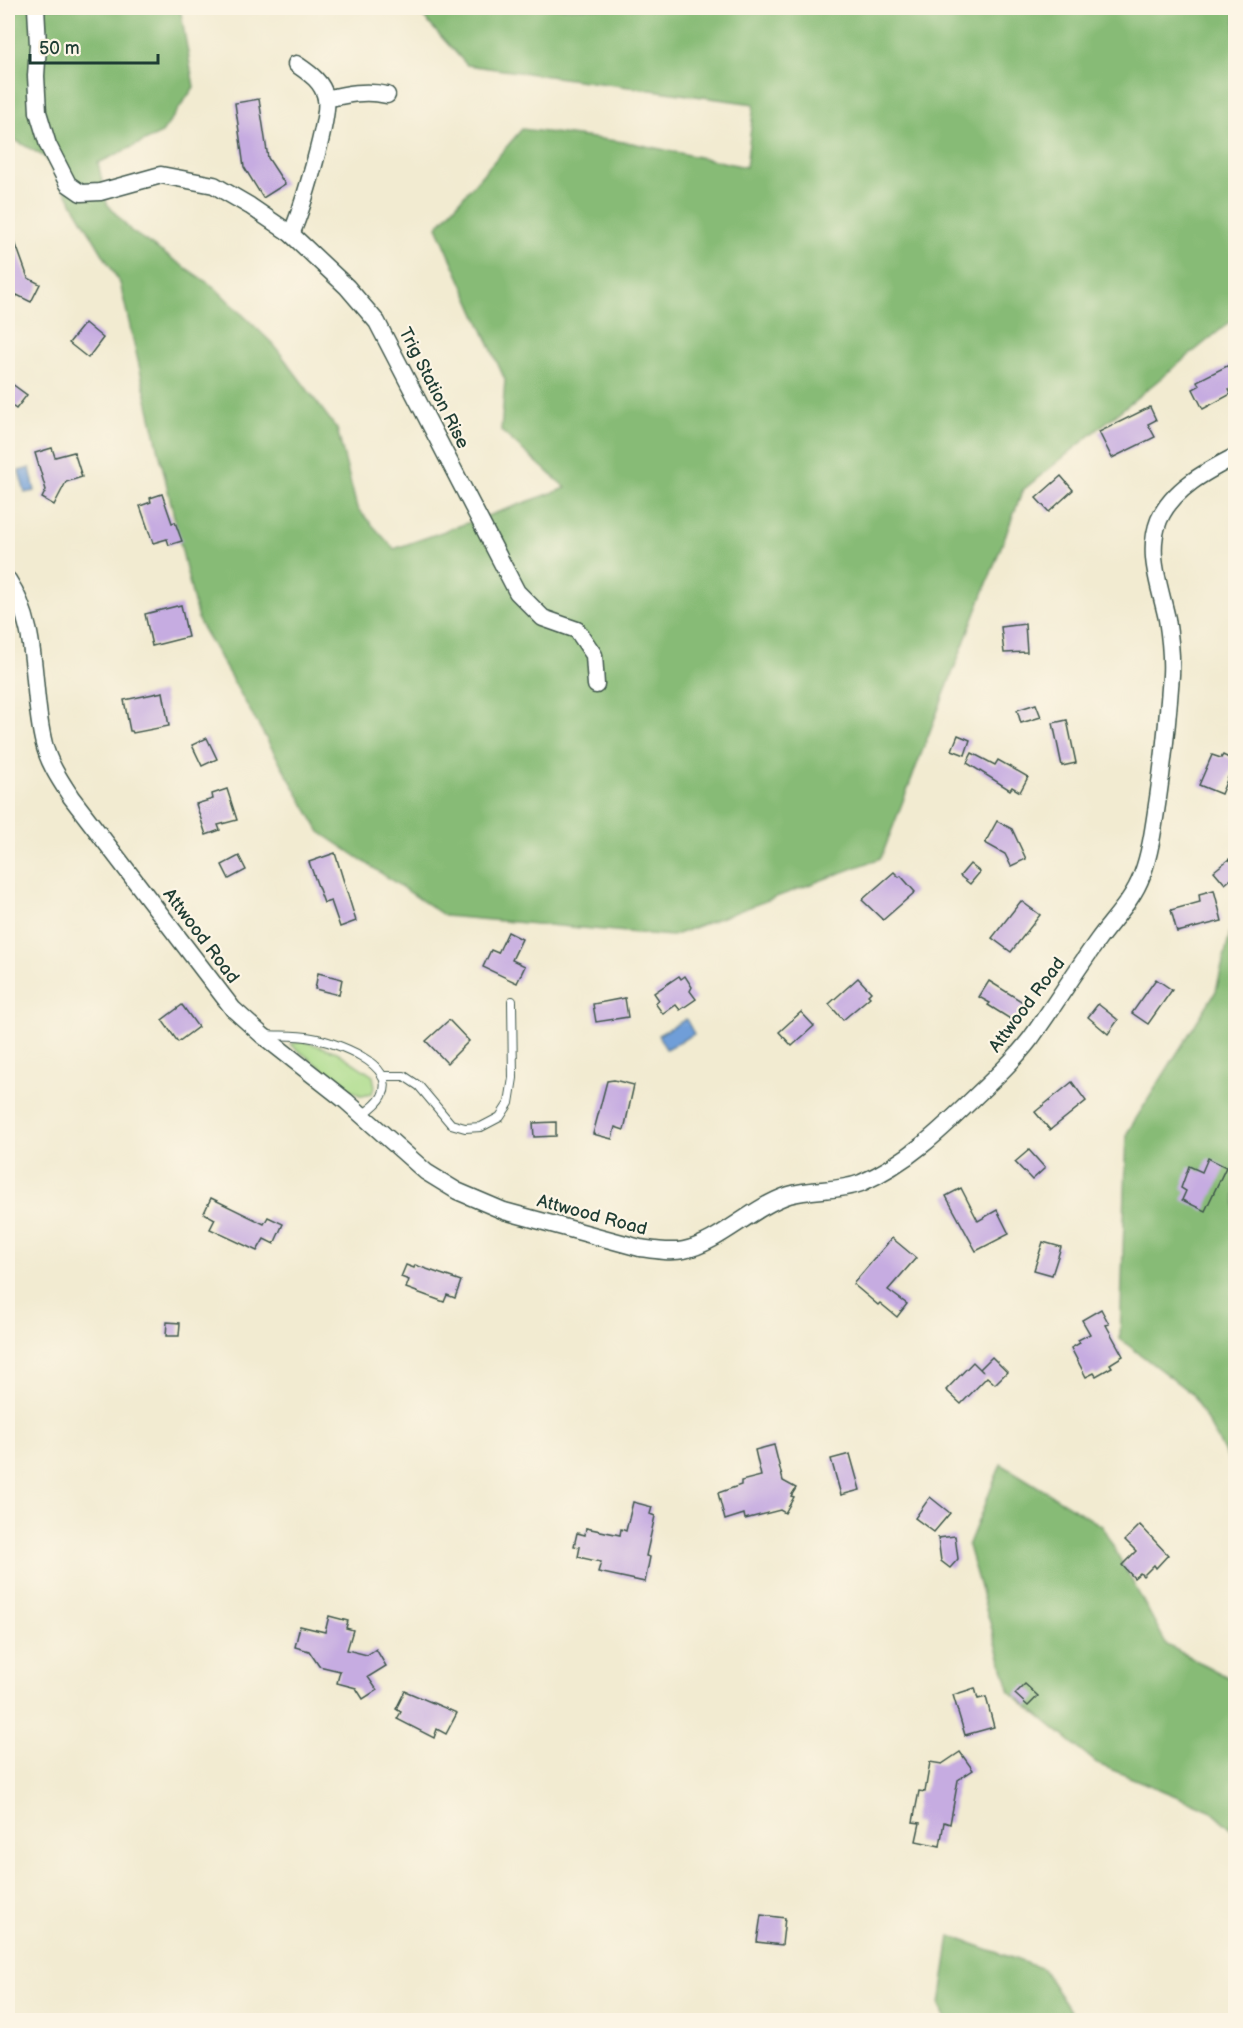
<svg xmlns="http://www.w3.org/2000/svg" width="1243" height="2028" font-family="'Balsamiq Sans',sans-serif">
<style>
.green{fill:#aadb8a;stroke:#648c5f;stroke-width:1.5}
.forest{fill:#87bb76;stroke:#537c55;stroke-width:1.5}
.water{fill:#6f9ed8;stroke:#476e86;stroke-width:1.5}
.building{fill:#c6ace1}
.lines{fill:none;stroke-linecap:round;stroke-linejoin:round}
.service-casing{stroke:#3f574c;stroke-width:10}
.minor-casing{stroke:#3f574c;stroke-width:19}
.service{stroke:#fff;stroke-width:8}
.minor{stroke:#fff;stroke-width:16}
.labels{text-anchor:middle;dominant-baseline:central;stroke-width:4.5;stroke-linejoin:round;paint-order:stroke}
.street-label{font-size:18px;fill:#1f3d34;stroke:#fcf5e5}
</style>
<rect width="100%" height="100%" fill="#fcf5e5"/>
<filter id="ink" filterUnits="userSpaceOnUse"><feTurbulence type="fractalNoise" baseFrequency=".0167" numOctaves="2"/><feDisplacementMap in="SourceGraphic" scale="12" xChannelSelector="R" yChannelSelector="G"/><feConvolveMatrix kernelMatrix="1 2 1 2 8 2 1 2 1" color-interpolation-filters="sRGB"/></filter>
<filter id="wash" filterUnits="userSpaceOnUse"><feTurbulence type="fractalNoise" baseFrequency=".008" numOctaves="4" result="noise"/><feDisplacementMap in="SourceGraphic" scale="24" xChannelSelector="R" yChannelSelector="G"/><feGaussianBlur stdDeviation="1.35" result="paint"/><feColorMatrix in="noise" values="0 0 0 0 0 0 0 0 0 0 0 0 0 0 0 0 0 1.4 0 .05"/><feComposite in="paint" operator="in"/></filter>
<g filter="url(#wash)">
<rect width="100%" height="100%" fill="#f2ebd1"/>
<!-- green -->
<polygon class="green" points="303,1041 337,1052 373,1076 375,1087 371,1094 362,1096 352,1091 290,1044"/>
<!-- forest -->
<g class="forest">
<polygon points="8,8 180,8 194,87 162,133 98,163 107,204 131,231 214,287 274,345 337,429 357,508 394,549 566,488 501,431 505,380 437,227 522,129 632,143 746,167 754,104 467,65 415,8 1235,8 1235,318 1023,490 881,858 672,936 445,916 320,832 198,620 120,283 45,157 8,136"/>
<polygon points="1235,912 1235,1471 1192,1394 1120,1339 1127,1133 1216,991"/>
<polygon points="1001,1464 1102,1526 1167,1645 1235,1681 1235,1832 1210,1810 1098,1764 1010,1692 968,1546"/>
<polygon points="950,1936 1043,1969 1076,2020 946,2020 940,2005"/>
</g>
<!-- water -->
<g class="water">
<polygon points="30,468 35,491 25,493 19,471"/>
<polygon points="686,1019 694,1034 666,1049 658,1035"/>
</g>
<g id="blocks">
<!-- building -->
<g class="building">
<polygon points="259,99 268,158 285,184 263,198 244,167 235,103"/>
<polygon points="8,228 10,228 28,278 40,284 31,302 17,295 8,311"/>
<polygon points="85,323 103,338 88,358 69,343"/>
<polygon points="1229,365 1231,369 1236,367 1236,387 1229,390 1231,394 1203,409 1193,389 1199,386 1197,381"/>
<polygon points="8,381 27,395 16,409 8,403"/>
<polygon points="1150,407 1156,420 1148,424 1155,437 1112,458 1099,432"/>
<polygon points="52,448 55,457 74,452 82,477 66,482 54,505 42,498 46,490 35,453"/>
<polygon points="1061,476 1073,490 1049,512 1036,498"/>
<polygon points="162,494 172,523 175,522 182,541 169,545 167,539 153,543 140,506 151,502 150,498"/>
<polygon points="181,605 188,637 152,646 145,614"/>
<polygon points="1025,624 1027,652 1004,653 1001,627"/>
<polygon points="163,692 169,726 133,733 132,731 130,731 124,700"/>
<polygon points="1036,704 1041,717 1021,723 1017,710"/>
<polygon points="1067,720 1076,763 1062,766 1053,723"/>
<polygon points="958,735 970,740 965,755 952,750"/>
<polygon points="207,738 217,759 202,766 192,745"/>
<polygon points="972,753 995,765 998,760 1028,777 1020,792 1012,787 1010,790 967,763"/>
<polygon points="1212,755 1221,758 1223,755 1235,761 1221,794 1199,785"/>
<polygon points="227,789 237,820 218,825 220,830 206,835 196,804 213,799 212,794"/>
<polygon points="997,821 1012,829 1026,859 1011,866 1005,854 985,843"/>
<polygon points="335,853 356,921 340,927 331,901 324,903 309,862"/>
<polygon points="239,856 246,870 229,879 222,865"/>
<polygon points="1229,859 1236,867 1236,875 1225,884 1214,871"/>
<polygon points="970,864 980,872 970,884 960,876"/>
<polygon points="894,872 899,877 901,876 915,892 883,920 862,900"/>
<polygon points="1214,890 1222,921 1177,932 1171,910 1200,902 1199,894"/>
<polygon points="1021,901 1040,915 1011,952 992,938"/>
<polygon points="508,932 522,939 512,960 525,966 517,983 483,967 491,950 498,953"/>
<polygon points="318,973 342,979 339,995 315,989"/>
<polygon points="679,976 681,979 685,976 692,987 690,991 696,999 680,1010 676,1005 663,1014 655,1003 659,1000 654,993"/>
<polygon points="858,978 871,992 868,995 870,997 843,1020 829,1004"/>
<polygon points="1156,979 1172,990 1148,1024 1132,1013"/>
<polygon points="989,981 1026,1004 1015,1022 988,1005 990,1003 979,997"/>
<polygon points="625,998 628,1017 596,1022 593,1004"/>
<polygon points="1098,1004 1118,1020 1108,1034 1088,1017"/>
<polygon points="182,1005 198,1027 178,1042 162,1020"/>
<polygon points="801,1012 814,1026 792,1046 779,1032"/>
<polygon points="449,1020 469,1041 447,1063 426,1041"/>
<polygon points="614,1080 634,1085 624,1130 615,1127 612,1139 593,1134 607,1081"/>
<polygon points="1072,1082 1086,1101 1050,1130 1035,1112"/>
<polygon points="556,1122 556,1136 534,1137 533,1123"/>
<polygon points="1029,1150 1045,1168 1032,1180 1015,1162"/>
<polygon points="1208,1158 1226,1167 1205,1211 1182,1200 1186,1191 1181,1188 1189,1166 1202,1172"/>
<polygon points="961,1188 978,1221 997,1210 1009,1234 976,1251 946,1196"/>
<polygon points="211,1198 264,1224 268,1217 283,1224 274,1244 264,1239 257,1251 210,1229 215,1219 204,1213"/>
<polygon points="892,1238 916,1258 888,1290 907,1304 897,1317 880,1303 878,1305 853,1284"/>
<polygon points="1043,1242 1061,1247 1052,1275 1034,1270"/>
<polygon points="406,1265 414,1268 415,1265 461,1281 455,1298 447,1295 444,1302 406,1288 409,1280 401,1277"/>
<polygon points="1101,1309 1109,1324 1106,1325 1123,1356 1110,1364 1112,1367 1096,1376 1094,1373 1086,1377 1071,1348 1080,1343 1078,1340 1090,1334 1082,1320"/>
<polygon points="167,1322 180,1323 179,1336 166,1336"/>
<polygon points="992,1357 1007,1372 995,1384 987,1377 961,1404 946,1390 973,1362 983,1372 980,1369"/>
<polygon points="774,1445 783,1481 796,1488 791,1496 794,1497 785,1513 780,1510 745,1519 744,1514 725,1520 718,1493 741,1485 741,1481 761,1476 755,1450"/>
<polygon points="850,1454 860,1490 841,1495 831,1459"/>
<polygon points="930,1497 950,1513 934,1532 915,1518"/>
<polygon points="633,1502 652,1507 650,1514 655,1516 646,1556 650,1557 645,1582 598,1572 601,1562 578,1557 580,1547 574,1546 577,1533 585,1535 586,1528 620,1535 621,1529 626,1531"/>
<polygon points="1140,1525 1168,1555 1156,1568 1154,1565 1143,1576 1140,1573 1134,1578 1122,1565 1136,1551 1125,1540"/>
<polygon points="955,1536 958,1559 950,1568 941,1561 938,1538"/>
<polygon points="329,1616 348,1621 346,1628 353,1630 347,1650 367,1655 376,1649 386,1666 368,1677 377,1690 363,1699 356,1688 337,1683 340,1671 319,1666 309,1651 295,1647 300,1626 325,1632"/>
<polygon points="1025,1684 1038,1696 1028,1706 1015,1694"/>
<polygon points="975,1688 978,1699 986,1697 994,1727 965,1735 953,1695"/>
<polygon points="405,1691 457,1713 446,1734 437,1729 434,1738 397,1719 401,1712 396,1709"/>
<polygon points="960,1752 973,1770 958,1780 950,1824 944,1822 940,1846 916,1841 920,1823 913,1822 919,1791 925,1792 930,1762 942,1764"/>
<polygon points="761,1915 785,1918 782,1945 757,1942"/>
</g>
</g>
</g>
<g filter="url(#ink)">
<use href="#blocks" fill-opacity="0" stroke="#3f574c" stroke-width="1.5"/>
<g class="lines">
<defs>
<g id="service">
<path d="M265,1035C281,1036 297,1035 312,1038C334,1042 399,1064 382,1096C378,1104 369,1110 362,1115"/>
<polyline points="382,1076 404,1076 419,1086 451,1124 465,1128 481,1127 500,1117 509,1103 513,1078 512,1001"/>
</g>
<g id="minor">
<polyline points="36,8 38,45 36,76 38,112 48,145 68,184 81,193 100,192 161,175 214,185 250,206 291,234 347,287 377,322 517,592 543,618 577,630 594,655 596,685"/>
<path d="M326,99C347,94 366,90 387,95"/>
<path d="M291,234C301,213 330,118 326,98C322,81 309,73 296,64"/>
<path d="M8,580C41,630 30,689 44,744C49,764 60,780 71,797L233,1009L262,1035L346,1101L426,1172L457,1191L504,1211L640,1248C654,1250 670,1253 684,1250C719,1243 752,1207 789,1195C812,1188 838,1192 861,1183C907,1163 941,1130 977,1095C996,1077 1015,1059 1031,1038C1054,1006 1075,972 1098,940C1113,919 1133,900 1142,875C1151,851 1154,824 1158,798C1164,757 1168,716 1171,675C1172,656 1170,638 1167,619C1160,586 1146,553 1159,520C1173,488 1207,471 1236,456"/>
</g>
</defs>
<!-- service casing -->
<use href="#service" class="service-casing"/>
<!-- minor casing -->
<use href="#minor" class="minor-casing"/>
<!-- service -->
<use href="#service" class="service"/>
<!-- minor -->
<use href="#minor" class="minor"/>
</g>
</g>
<g class="labels">
<!-- street labels -->
<g class="street-label">
<text transform="translate(434 388) rotate(63)">Trig Station Rise</text>
<text transform="translate(201 936) rotate(53)">Attwood Road</text>
<text transform="translate(1027 1005) rotate(-53)">Attwood Road</text>
<text transform="translate(592 1215) rotate(15)">Attwood Road</text>
</g>
</g>
<!-- margin -->
<rect width="1243" height="2028" fill="none" stroke="#fcf5e5" stroke-width="30"/>
<!-- scale -->
<path d="M30 54v9h128v-9" fill="none" stroke="#1f3d34" stroke-width="3"/>
<text x="39" y="54" font-size="18" fill="#1f3d34" stroke="#fcf5e5" stroke-width="4.5" paint-order="stroke">50 m</text>
</svg>
